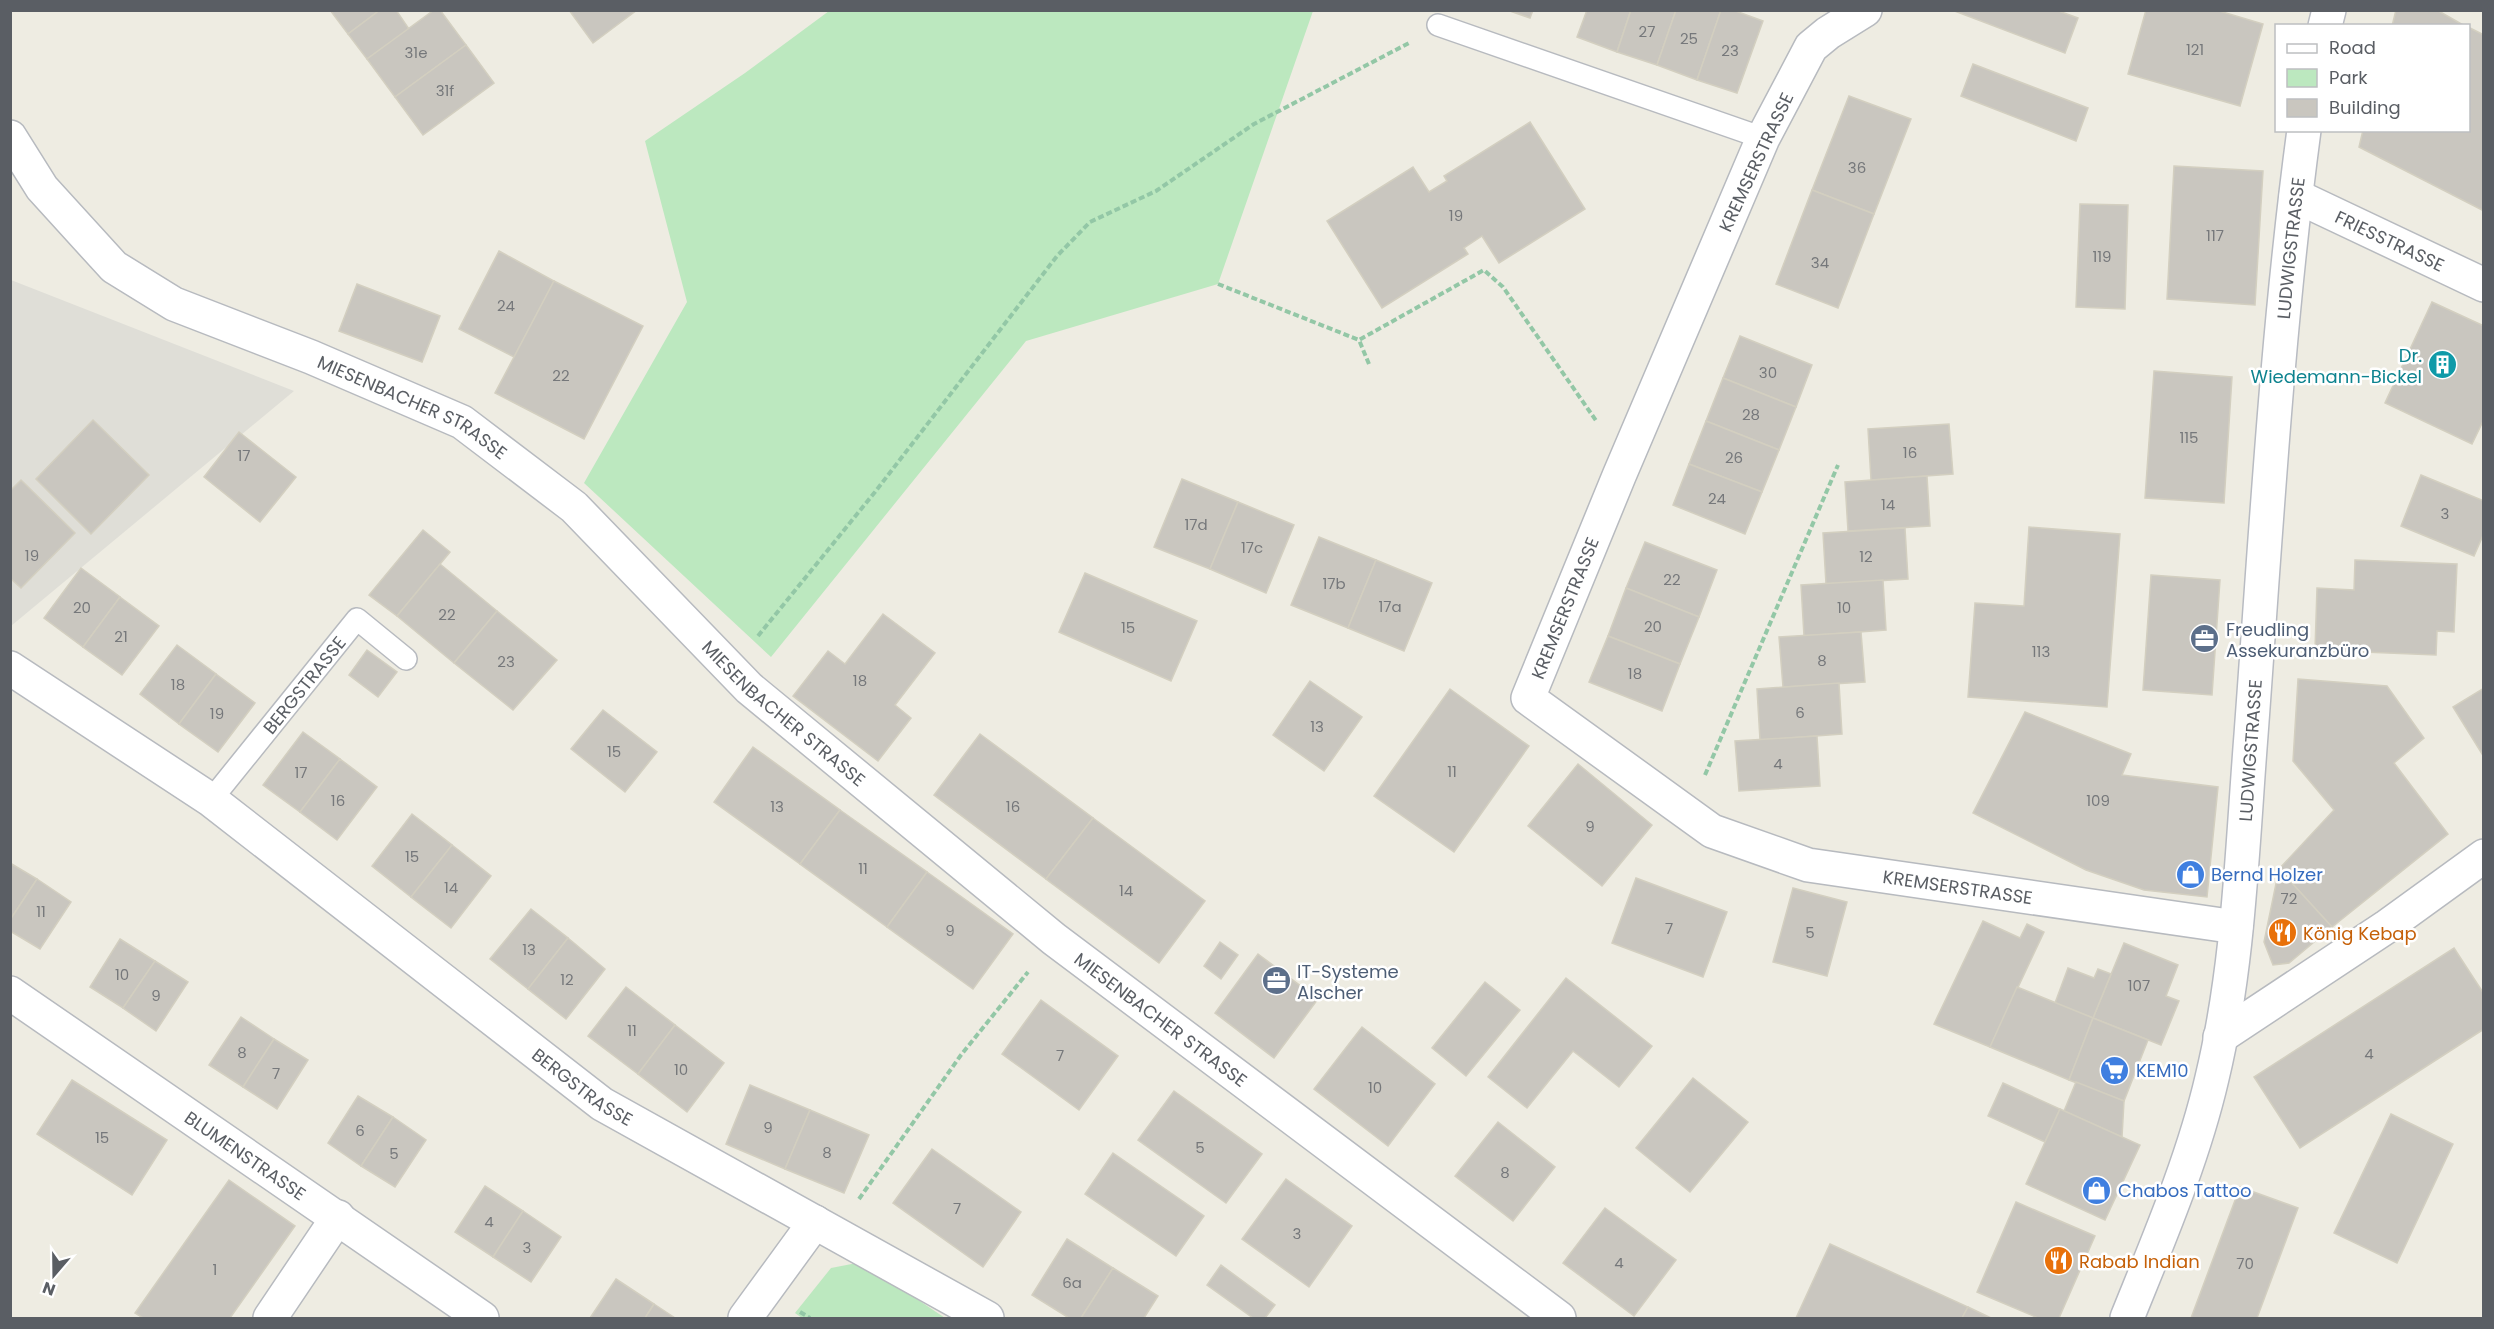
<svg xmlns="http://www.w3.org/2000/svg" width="2494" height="1329" font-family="Poppins,sans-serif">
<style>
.industrial{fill:#dfded7}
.green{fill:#bce8bf}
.building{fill:#c9c6bf;stroke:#d3cfc0;stroke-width:1.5}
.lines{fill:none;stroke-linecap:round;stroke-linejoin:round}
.lane-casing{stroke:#b7babf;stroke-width:24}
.street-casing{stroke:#b7babf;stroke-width:36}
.secondary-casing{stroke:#b8bbc2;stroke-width:36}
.path{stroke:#93c7a6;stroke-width:4;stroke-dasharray:6 3;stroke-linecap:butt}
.lane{stroke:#fff;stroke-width:21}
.street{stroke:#fff;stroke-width:33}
.secondary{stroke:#fff;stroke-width:33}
.labels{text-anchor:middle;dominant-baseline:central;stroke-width:5;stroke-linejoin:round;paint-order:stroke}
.number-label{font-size:15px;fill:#76787b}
.street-label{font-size:18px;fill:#5a5e64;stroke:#fff}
.culture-label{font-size:18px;fill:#0d838f;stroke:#fff;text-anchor:end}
.service-label{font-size:18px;fill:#4e5e75;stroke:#fff;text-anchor:start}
.shop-label{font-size:18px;fill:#366cbe;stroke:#fff;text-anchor:start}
.food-label{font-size:18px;fill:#c56008;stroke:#fff;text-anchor:start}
</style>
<rect width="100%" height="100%" fill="#eeece2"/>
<!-- industrial -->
<polygon class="industrial" points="11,280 294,391 11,626"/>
<!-- green -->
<g class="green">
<polygon points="829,11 1313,11 1218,284 1026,341 771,657 584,483 687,302 645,141 745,73"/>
<polygon points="862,1262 945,1318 802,1318 795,1313 831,1268"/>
</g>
<!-- building -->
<g class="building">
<polygon points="330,10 380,10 348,34"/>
<polygon points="380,10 396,10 409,29 367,59 348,34"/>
<polygon points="434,10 440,10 466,45 395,97 367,59"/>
<polygon points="569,10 637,10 593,43"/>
<polygon points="1507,10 1533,10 1530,18"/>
<polygon points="1587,10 1631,10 1617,52 1577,37"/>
<polygon points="1631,10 1676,10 1657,65 1617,52"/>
<polygon points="1676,10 1721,10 1697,80 1657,65"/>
<polygon points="1721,10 1733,10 1763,21 1737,93 1697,80"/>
<polygon points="1952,10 2056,10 2078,18 2065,53"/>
<polygon points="2146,10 2216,10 2263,24 2240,106 2128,74"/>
<polygon points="2396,10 2437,10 2465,26 2392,26"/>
<polygon points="2468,27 2484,35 2484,211 2359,147 2363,130 2468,130"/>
<polygon points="466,45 494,83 423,135 395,97"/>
<polygon points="1973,64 2088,108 2076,141 1961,96"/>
<polygon points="1849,96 1911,119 1874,214 1812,190"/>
<polygon points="1530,122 1585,209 1499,263 1482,236 1464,248 1468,254 1382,308 1327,221 1413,167 1429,192 1447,181 1444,176"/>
<polygon points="2174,166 2263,171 2255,305 2167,299"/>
<polygon points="1812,190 1874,214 1838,308 1776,284"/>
<polygon points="2080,204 2128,205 2125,309 2076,307"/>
<polygon points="499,251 554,281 514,357 459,329"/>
<polygon points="554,281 643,326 584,439 495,393"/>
<polygon points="357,284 440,316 422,362 339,331"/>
<polygon points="2432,302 2484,326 2484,419 2472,444 2385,403"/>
<polygon points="1740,336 1812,365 1796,407 1723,378"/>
<polygon points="2154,371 2232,377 2224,503 2145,498"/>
<polygon points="1723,378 1796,407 1779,450 1706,421"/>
<polygon points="93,420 149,475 91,534 36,479"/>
<polygon points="1706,421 1779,450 1762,492 1689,464"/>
<polygon points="1949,424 1953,474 1871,480 1868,429"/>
<polygon points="239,432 296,477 260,522 204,477"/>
<polygon points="1689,464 1762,492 1745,534 1673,505"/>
<polygon points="2421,475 2484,501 2484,533 2474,556 2401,526"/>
<polygon points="1927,476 1930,526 1848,531 1845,482"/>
<polygon points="1182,479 1238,502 1210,569 1154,547"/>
<polygon points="21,480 75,533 21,588 10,578 10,491"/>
<polygon points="1238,502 1294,525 1266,593 1210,569"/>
<polygon points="2029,527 2120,534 2107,707 1968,697 1975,603 2024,606"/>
<polygon points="1905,528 1908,579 1826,584 1823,533"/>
<polygon points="423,530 450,552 397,616 369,595"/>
<polygon points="1319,537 1376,560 1348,628 1291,605"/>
<polygon points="1645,542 1717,570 1699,617 1626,588"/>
<polygon points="1376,560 1432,583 1404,651 1348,628"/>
<polygon points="2355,560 2457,564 2454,632 2437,631 2436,655 2315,650 2317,588 2354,590"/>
<polygon points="440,564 497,611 454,663 397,616"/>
<polygon points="81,568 120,597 83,647 44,618"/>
<polygon points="1085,573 1197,621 1171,681 1059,632"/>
<polygon points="2151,575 2220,580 2212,695 2143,690"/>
<polygon points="1883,580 1886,630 1804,636 1801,585"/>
<polygon points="1626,588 1699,617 1680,664 1608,636"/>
<polygon points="120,597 159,626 122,675 83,647"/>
<polygon points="497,611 557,660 513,710 454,663"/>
<polygon points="883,614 935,653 895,705 911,718 878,761 793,696 828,651 845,664"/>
<polygon points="1861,632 1865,682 1783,687 1779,637"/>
<polygon points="1608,636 1680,664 1662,711 1589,682"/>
<polygon points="177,645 216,674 179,724 140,694"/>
<polygon points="367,650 397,672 378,697 349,675"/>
<polygon points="216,674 255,703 218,752 179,724"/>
<polygon points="2298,679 2387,686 2424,738 2394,763 2448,834 2332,927 2279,869 2334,810 2293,761"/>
<polygon points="1310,681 1362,717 1324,771 1273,735"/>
<polygon points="1839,683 1842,734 1760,740 1757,689"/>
<polygon points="2484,688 2484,757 2453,707"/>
<polygon points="1450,689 1529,746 1454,852 1374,796"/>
<polygon points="603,710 657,752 625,792 571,749"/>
<polygon points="2025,712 2131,754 2122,775 2218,787 2207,897 2144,890 2086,870 1973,813"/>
<polygon points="303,732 340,759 300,812 263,785"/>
<polygon points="980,734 1093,818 1046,879 934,795"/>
<polygon points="1817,736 1820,786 1739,791 1735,741"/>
<polygon points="753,747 840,810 800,864 714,802"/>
<polygon points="340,759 377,787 337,840 300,812"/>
<polygon points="1578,764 1652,825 1602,886 1528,826"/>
<polygon points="840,810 927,872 887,927 800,864"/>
<polygon points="412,814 452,845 411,897 372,866"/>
<polygon points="1093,818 1205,901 1159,963 1046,879"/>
<polygon points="452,845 491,876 451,928 411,897"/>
<polygon points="10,863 37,879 10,920"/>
<polygon points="2279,869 2332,927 2289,963 2273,965 2264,942"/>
<polygon points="927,872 1013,934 973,989 887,927"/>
<polygon points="1636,878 1727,912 1703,977 1612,943"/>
<polygon points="37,879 71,902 40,949 10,931 10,920"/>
<polygon points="1793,888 1847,902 1827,976 1773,962"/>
<polygon points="531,909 568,938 528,989 490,959"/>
<polygon points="1983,921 2020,938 2027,924 2044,932 1990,1047 1934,1024"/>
<polygon points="568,938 605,969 566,1019 528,989"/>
<polygon points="120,939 155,961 123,1008 90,987"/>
<polygon points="1220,942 1238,955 1221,979 1204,966"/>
<polygon points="2124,943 2178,965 2166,996 2179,1001 2161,1045 2093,1018"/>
<polygon points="2454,948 2484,994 2484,1029 2300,1148 2254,1077"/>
<polygon points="1258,954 1318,999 1274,1058 1215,1013"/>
<polygon points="155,961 188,982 156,1031 123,1008"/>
<polygon points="2068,968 2094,978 2098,969 2111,974 2093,1018 2055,1003"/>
<polygon points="1566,978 1652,1046 1619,1087 1573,1051 1527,1108 1488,1077"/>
<polygon points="1485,982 1520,1010 1466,1076 1432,1048"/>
<polygon points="626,987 675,1025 638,1074 588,1036"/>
<polygon points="2017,987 2093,1018 2069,1080 1990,1047"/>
<polygon points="1041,1000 1118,1056 1079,1110 1002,1054"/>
<polygon points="241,1017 274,1039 243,1087 209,1065"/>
<polygon points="2093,1018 2148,1040 2124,1101 2069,1080"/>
<polygon points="675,1025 724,1063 687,1112 638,1074"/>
<polygon points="1362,1027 1435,1084 1388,1146 1314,1089"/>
<polygon points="274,1039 308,1060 277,1109 243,1087"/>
<polygon points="1693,1078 1748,1122 1690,1192 1636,1148"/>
<polygon points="72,1080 167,1140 132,1195 37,1134"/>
<polygon points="2076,1082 2124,1101 2122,1137 2064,1111"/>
<polygon points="2003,1083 2060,1109 2045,1142 1988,1116"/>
<polygon points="750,1085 810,1110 785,1169 726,1144"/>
<polygon points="1174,1091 1262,1154 1226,1203 1138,1140"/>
<polygon points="358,1096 393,1117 361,1166 328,1143"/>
<polygon points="2060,1109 2140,1145 2105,1220 2026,1184"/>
<polygon points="810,1110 869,1135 844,1193 785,1169"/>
<polygon points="2391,1114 2453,1144 2397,1263 2334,1233"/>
<polygon points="393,1117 426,1140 395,1187 361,1166"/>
<polygon points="1498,1122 1555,1167 1513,1221 1455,1176"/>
<polygon points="932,1149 1021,1212 983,1267 893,1203"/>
<polygon points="1113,1153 1204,1216 1176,1256 1085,1194"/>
<polygon points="1286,1179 1352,1226 1309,1287 1242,1239"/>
<polygon points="229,1180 295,1226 230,1318 143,1318 135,1313"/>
<polygon points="485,1186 523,1211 493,1257 455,1232"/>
<polygon points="2240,1187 2298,1208 2257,1318 2191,1318"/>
<polygon points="2016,1202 2095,1236 2059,1318 2038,1318 1977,1292"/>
<polygon points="1605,1208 1676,1260 1634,1316 1563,1263"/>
<polygon points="523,1211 561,1237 531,1282 493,1257"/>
<polygon points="1067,1239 1113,1268 1081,1318 1069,1318 1032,1295"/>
<polygon points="1830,1244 1968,1307 1962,1318 1796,1318"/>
<polygon points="1221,1265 1275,1305 1265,1318 1253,1318 1207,1285"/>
<polygon points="1113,1268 1158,1296 1144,1318 1081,1318"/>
<polygon points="616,1279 654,1304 645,1318 590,1318"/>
<polygon points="654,1304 675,1318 645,1318"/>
<polygon points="1968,1307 1991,1318 1962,1318"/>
</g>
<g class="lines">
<defs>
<g id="lane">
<polyline points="1438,25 1763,138"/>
<path id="s1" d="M211,800L357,619L406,659"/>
</g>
<g id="street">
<path id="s2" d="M1865,10L1828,33L1811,47L1763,138L1619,476L1528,698L1712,831L1808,865L2236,927"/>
<path id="s3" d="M10,137L42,188L114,267L174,304L311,357L462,422L574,507L749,688L1054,939L1559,1318"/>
<path id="s4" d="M2296,196L2484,285"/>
<path id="s5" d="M10,668L211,800L602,1104L987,1318"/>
<path id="s6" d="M10,993L482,1318"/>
<polyline points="2220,1037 2386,927 2484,856"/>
<polyline points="270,1318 338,1217"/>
<polyline points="745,1318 815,1222"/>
</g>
<g id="secondary">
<polyline points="2325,26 2329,10"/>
<path id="s7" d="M2127,1318C2158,1241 2193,1160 2212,1078C2239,966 2242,849 2251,735C2266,533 2277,331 2304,130"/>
</g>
</defs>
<!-- lane casing -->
<use href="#lane" class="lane-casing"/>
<!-- street casing -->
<use href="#street" class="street-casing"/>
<!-- secondary casing -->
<use href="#secondary" class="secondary-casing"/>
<!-- path -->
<g class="path">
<polyline points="1218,284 1359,340"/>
<polyline points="1369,364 1359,340 1484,270 1503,287 1597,422"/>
<polyline points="758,636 875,492 1057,256 1090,222 1156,191 1254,124 1409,43"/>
<polyline points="1705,775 1838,465"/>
<polyline points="859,1199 961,1055 1028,972"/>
<polyline points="800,1312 810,1318"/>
</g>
<!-- lane -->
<use href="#lane" class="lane"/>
<!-- street -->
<use href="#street" class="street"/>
<!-- secondary -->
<use href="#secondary" class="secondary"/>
</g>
<!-- icons -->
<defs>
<symbol id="building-disc" viewBox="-11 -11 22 22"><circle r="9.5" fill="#0f9aa8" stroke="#fff"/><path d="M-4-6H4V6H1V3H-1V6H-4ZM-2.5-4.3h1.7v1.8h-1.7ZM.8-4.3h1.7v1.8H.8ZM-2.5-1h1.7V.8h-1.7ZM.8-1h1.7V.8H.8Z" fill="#fff"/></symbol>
<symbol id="office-disc" viewBox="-11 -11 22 22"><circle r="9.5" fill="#5c6f8a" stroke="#fff"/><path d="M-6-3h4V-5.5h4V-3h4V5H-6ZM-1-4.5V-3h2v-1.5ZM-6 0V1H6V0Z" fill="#fff"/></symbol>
<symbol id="shop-disc" viewBox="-11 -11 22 22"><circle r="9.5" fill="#3f7fe0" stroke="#fff"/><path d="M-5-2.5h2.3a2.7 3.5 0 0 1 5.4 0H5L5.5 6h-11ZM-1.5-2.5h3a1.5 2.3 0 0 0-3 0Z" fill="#fff"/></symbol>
<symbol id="restaurant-disc" viewBox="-11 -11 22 22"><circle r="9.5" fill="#e8710a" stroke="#fff"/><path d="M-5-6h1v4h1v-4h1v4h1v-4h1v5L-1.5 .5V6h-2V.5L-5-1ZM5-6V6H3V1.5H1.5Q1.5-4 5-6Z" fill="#fff"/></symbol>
<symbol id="supermarket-disc" viewBox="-11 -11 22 22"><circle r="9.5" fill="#3f7fe0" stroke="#fff"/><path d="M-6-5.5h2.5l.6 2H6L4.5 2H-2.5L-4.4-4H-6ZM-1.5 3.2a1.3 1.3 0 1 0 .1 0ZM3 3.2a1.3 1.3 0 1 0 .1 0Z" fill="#fff"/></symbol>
</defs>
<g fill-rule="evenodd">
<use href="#building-disc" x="2426" y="348" width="33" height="33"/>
<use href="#office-disc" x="2188" y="622" width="33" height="33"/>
<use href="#shop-disc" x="2174" y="858" width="33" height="33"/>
<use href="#restaurant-disc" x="2266" y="916" width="33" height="33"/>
<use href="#office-disc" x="1260" y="964" width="33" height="33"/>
<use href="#supermarket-disc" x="2098" y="1054" width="33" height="33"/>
<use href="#shop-disc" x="2080" y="1174" width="33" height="33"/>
<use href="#restaurant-disc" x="2042" y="1244" width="33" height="33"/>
</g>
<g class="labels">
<!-- number labels -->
<g class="number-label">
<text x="1647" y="31">27</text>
<text x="1689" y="38">25</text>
<text x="2195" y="49">121</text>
<text x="1730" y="50">23</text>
<text x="416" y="52">31e</text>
<text x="445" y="90">31f</text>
<text x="1857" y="167">36</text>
<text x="1456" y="215">19</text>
<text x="2215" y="235">117</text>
<text x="2102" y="256">119</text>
<text x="1820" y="262">34</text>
<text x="506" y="305">24</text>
<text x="1768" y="372">30</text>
<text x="561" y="375">22</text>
<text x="1751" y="414">28</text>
<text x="2189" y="437">115</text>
<text x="1910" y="452">16</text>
<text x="244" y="455">17</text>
<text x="1734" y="457">26</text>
<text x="1717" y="498">24</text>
<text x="1888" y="504">14</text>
<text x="2445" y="513">3</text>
<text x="1196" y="524">17d</text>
<text x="1252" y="547">17c</text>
<text x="32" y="555">19</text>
<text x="1866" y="556">12</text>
<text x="1672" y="579">22</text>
<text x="1334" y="583">17b</text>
<text x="1390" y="606">17a</text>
<text x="82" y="607">20</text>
<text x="1844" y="607">10</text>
<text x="447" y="614">22</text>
<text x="1653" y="626">20</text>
<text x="1128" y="627">15</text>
<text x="121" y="636">21</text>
<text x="2041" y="651">113</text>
<text x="1822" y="660">8</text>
<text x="506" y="661">23</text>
<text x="1635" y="673">18</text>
<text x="860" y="680">18</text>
<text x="178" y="684">18</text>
<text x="1800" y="712">6</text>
<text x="217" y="713">19</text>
<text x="1317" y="726">13</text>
<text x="614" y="751">15</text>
<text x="1778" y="763">4</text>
<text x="1452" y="771">11</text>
<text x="301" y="772">17</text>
<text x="338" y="800">16</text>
<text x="2098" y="800">109</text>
<text x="777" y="806">13</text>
<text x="1013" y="806">16</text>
<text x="1590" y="826">9</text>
<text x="412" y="856">15</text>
<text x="863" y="868">11</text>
<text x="451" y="887">14</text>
<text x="1126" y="890">14</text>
<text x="2289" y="898">72</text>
<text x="41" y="911">11</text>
<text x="1669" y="928">7</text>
<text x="950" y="930">9</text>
<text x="1810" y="932">5</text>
<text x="529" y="949">13</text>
<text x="122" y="974">10</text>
<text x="567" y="979">12</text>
<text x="2139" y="985">107</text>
<text x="156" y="995">9</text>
<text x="632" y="1030">11</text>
<text x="242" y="1052">8</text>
<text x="2369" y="1053">4</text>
<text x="1060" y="1055">7</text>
<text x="681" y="1069">10</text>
<text x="276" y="1073">7</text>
<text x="1375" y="1087">10</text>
<text x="768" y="1127">9</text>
<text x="360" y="1130">6</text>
<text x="102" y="1137">15</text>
<text x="1200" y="1147">5</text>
<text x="827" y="1152">8</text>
<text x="394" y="1153">5</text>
<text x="1505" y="1172">8</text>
<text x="957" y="1208">7</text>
<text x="489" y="1221">4</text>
<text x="1297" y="1233">3</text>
<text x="527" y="1247">3</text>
<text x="1619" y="1262">4</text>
<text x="2245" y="1263">70</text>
<text x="215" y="1269">1</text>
<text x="1072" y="1282">6a</text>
</g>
<!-- street labels -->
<g class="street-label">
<text transform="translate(1756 162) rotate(-65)">KREMSERSTRASSE</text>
<text stroke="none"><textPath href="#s4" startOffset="104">FRIESSTRASSE</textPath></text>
<text stroke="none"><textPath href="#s7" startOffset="1089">LUDWIGSTRASSE</textPath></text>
<text stroke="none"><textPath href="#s3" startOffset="498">MIESENBACHER STRASSE</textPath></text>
<text transform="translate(1565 608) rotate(-68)">KREMSERSTRASSE</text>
<text stroke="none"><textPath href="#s1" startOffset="148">BERGSTRASSE</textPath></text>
<text stroke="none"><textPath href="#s3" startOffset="984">MIESENBACHER STRASSE</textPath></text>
<text stroke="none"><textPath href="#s7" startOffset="585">LUDWIGSTRASSE</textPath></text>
<text stroke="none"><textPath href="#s2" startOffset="1256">KREMSERSTRASSE</textPath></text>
<text stroke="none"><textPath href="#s3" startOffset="1470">MIESENBACHER STRASSE</textPath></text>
<text stroke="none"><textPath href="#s5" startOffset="710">BERGSTRASSE</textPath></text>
<text stroke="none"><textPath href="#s6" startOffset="286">BLUMENSTRASSE</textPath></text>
</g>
<!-- culture labels -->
<g class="culture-label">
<text x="2422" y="355">Dr.<tspan x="2422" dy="21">Wiedemann-Bickel</tspan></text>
</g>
<!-- service labels -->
<g class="service-label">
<text x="2226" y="629">Freudling<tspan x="2226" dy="21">Assekuranzbüro</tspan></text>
<text x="1297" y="971">IT-Systeme<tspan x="1297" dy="21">Alscher</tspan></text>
</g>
<!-- shop labels -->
<g class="shop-label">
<text x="2211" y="874">Bernd Holzer</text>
<text x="2136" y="1070">KEM10</text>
<text x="2118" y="1190">Chabos Tattoo</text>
</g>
<!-- food labels -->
<g class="food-label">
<text x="2303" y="933">König Kebap</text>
<text x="2079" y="1261">Rabab Indian</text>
</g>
</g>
<!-- border -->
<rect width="2494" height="1329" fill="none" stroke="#5a5e64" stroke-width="24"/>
<!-- legend -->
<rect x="2275" y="24" width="195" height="108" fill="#ffffff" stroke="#bdbfc1" stroke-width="1.5"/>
<rect x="2287" y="44" width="30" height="9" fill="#ffffff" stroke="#bdbfc1" stroke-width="1.5"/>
<text x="2329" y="54" font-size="18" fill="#5a5e64">Road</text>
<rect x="2287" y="69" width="30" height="18" fill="#bce8bf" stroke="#bdbfc1" stroke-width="1.5"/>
<text x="2329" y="84" font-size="18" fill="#5a5e64">Park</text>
<rect x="2287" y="99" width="30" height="18" fill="#c9c6bf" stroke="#bdbfc1" stroke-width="1.5"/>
<text x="2329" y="114" font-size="18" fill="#5a5e64">Building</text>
<!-- north arrow -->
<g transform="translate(54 1275) rotate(200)" stroke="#ffffff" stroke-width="4.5" paint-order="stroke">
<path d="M0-4.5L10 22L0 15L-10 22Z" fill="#5a5e64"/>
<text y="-9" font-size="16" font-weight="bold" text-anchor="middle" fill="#5a5e64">N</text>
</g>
</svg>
